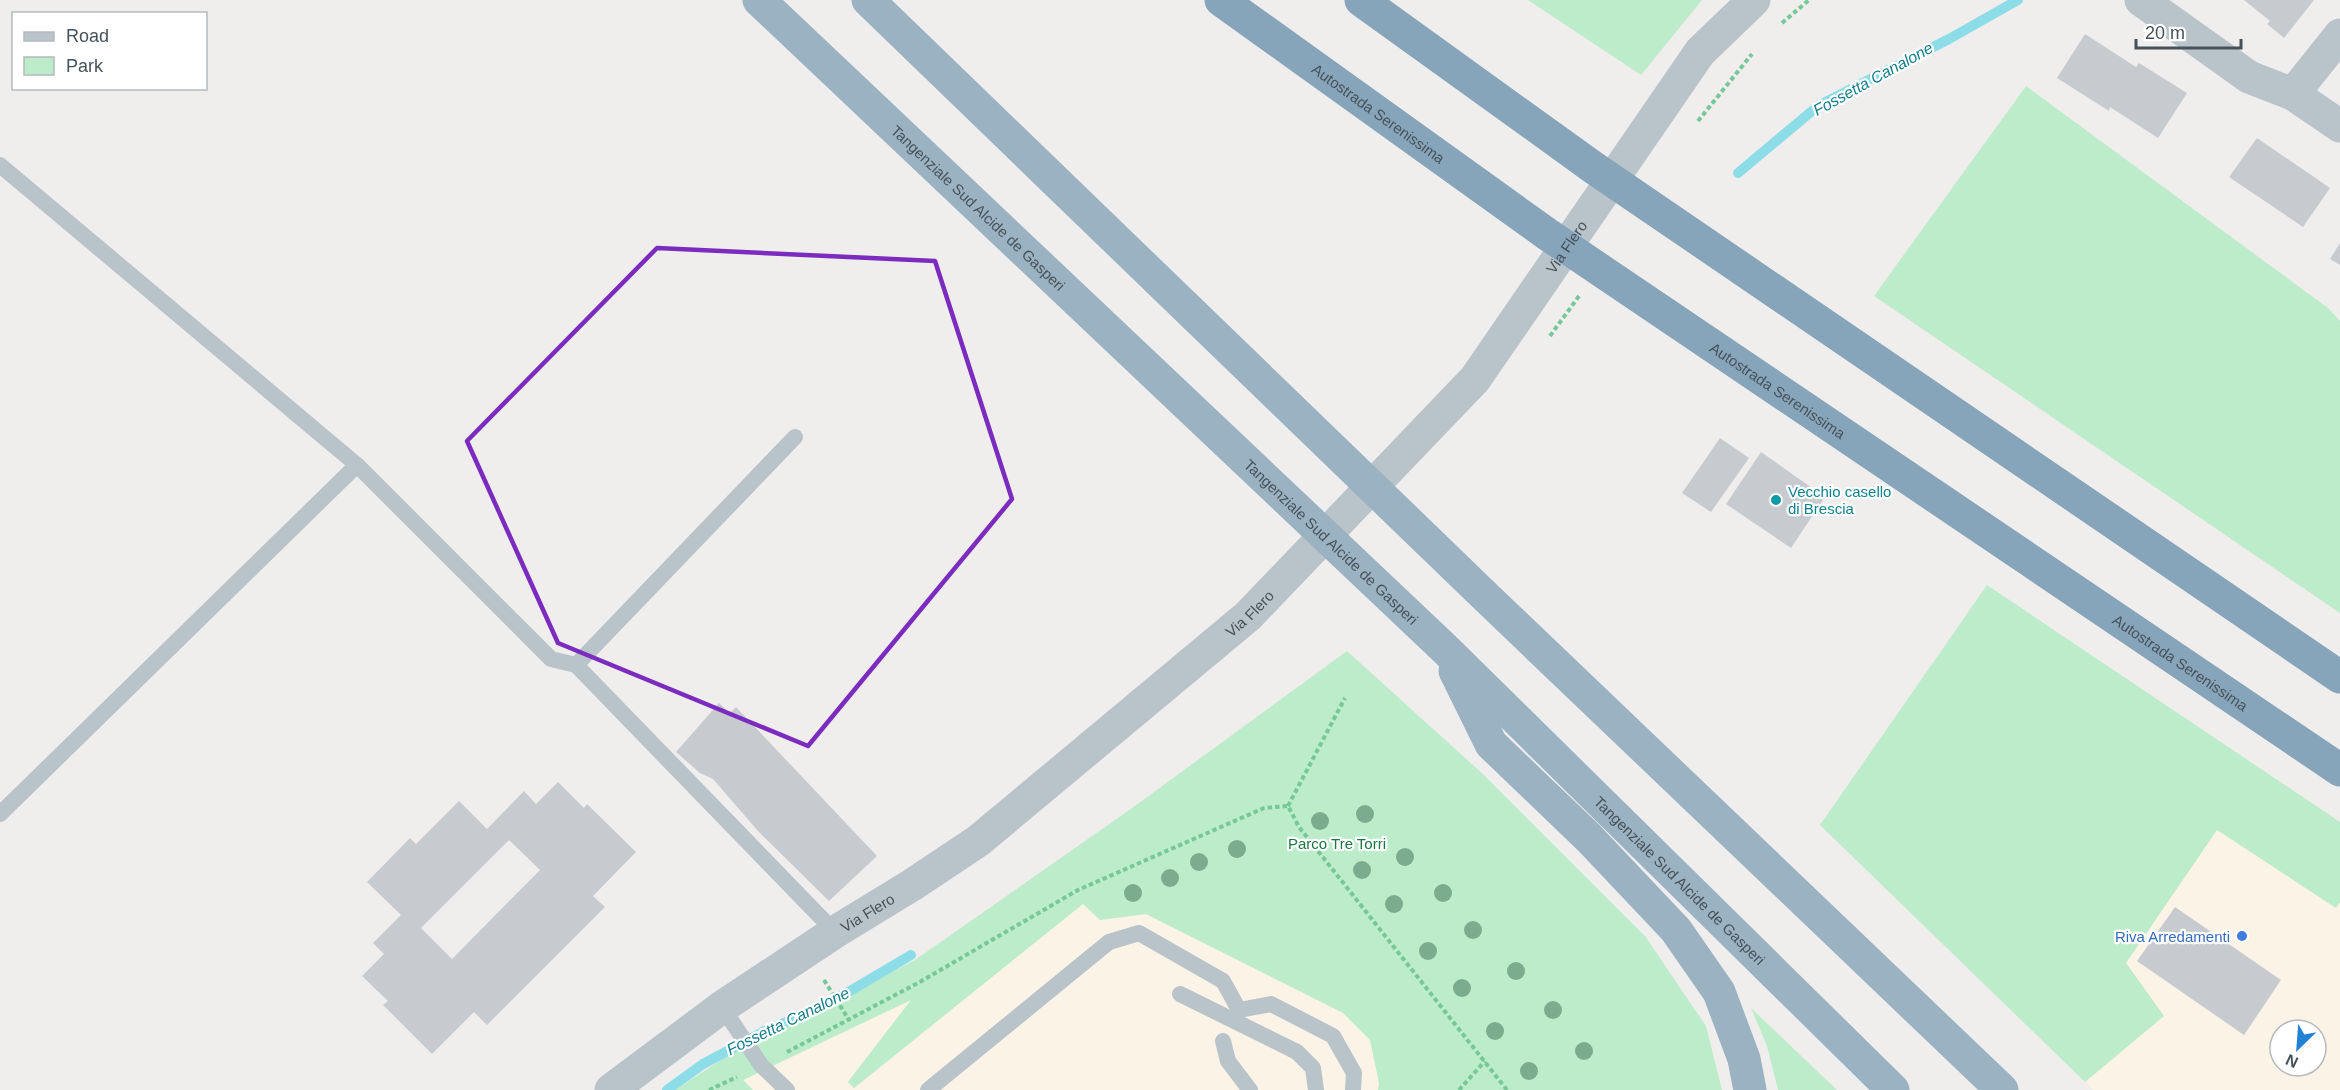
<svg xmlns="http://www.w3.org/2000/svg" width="2340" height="1090" font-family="Helvetica,sans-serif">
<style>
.commercial{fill:#fbf3e6;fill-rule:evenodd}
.green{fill:#bdeccb}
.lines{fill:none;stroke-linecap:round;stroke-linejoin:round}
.stream{stroke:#8cdde7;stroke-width:10}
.building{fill:#c7cbd0;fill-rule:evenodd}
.path{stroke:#77c899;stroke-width:4;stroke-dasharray:4.5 3;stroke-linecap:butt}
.service{stroke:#b9c3ca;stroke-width:16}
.minor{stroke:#b9c3ca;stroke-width:33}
.tertiary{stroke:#b9c3ca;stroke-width:33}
.trunk{stroke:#9ab2c2;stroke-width:33}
.motorway{stroke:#87a5ba;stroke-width:33}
.tree{fill:#7bac8e}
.marked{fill:none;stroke:#7b2cbf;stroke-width:4.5;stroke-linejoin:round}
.culture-dot{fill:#0f9aa8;stroke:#fff;stroke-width:2}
.shop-dot{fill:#3f7fe0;stroke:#fff;stroke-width:2}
.labels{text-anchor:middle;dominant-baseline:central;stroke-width:4.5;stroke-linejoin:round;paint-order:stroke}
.street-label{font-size:15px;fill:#46525a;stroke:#fff}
.culture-label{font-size:15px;fill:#0d838f;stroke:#fff;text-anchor:start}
.park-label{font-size:15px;fill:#1b7741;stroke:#fff}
.shop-label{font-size:15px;fill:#366cbe;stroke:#fff;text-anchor:end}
.water-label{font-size:16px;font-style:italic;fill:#137d8b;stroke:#fff}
</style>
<rect width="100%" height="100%" fill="#f0eded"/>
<!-- commercial -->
<g class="commercial">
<path d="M2218,829L2335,908L2340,902V1090H2093L2085,1082L2164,1016L2125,963ZM2280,1030H2316V1066H2280Z"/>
<polygon points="1083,903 1101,920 1146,914 1343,1013 1370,1040 1379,1083 1378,1090 753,1090 743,1080 912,999 848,1081 855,1088"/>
</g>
<!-- green -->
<g class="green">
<polygon points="1528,0 1702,0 1641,75"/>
<polygon points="2026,86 2328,308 2340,321 2340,613 1874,296"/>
<polygon points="1987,585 2340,822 2340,902 2336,908 2217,830 2126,963 2164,1016 2085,1082 1820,825"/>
<polygon points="1347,651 1485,776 1645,936 1706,1026 1722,1090 1378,1090 1379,1083 1370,1040 1343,1013 1146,914 1100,920 1083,904 854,1088 848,1082 911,1000 743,1080 753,1090 675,1090 721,1060 915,960 1128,811"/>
<polygon points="1751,1008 1837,1090 1778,1090 1767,1046"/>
</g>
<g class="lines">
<!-- stream -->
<g class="stream">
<polyline points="1738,173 1818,106 1949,39 2018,0"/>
<polyline points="667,1090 703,1064 765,1031 805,1014 850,991 911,955"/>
</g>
</g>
<!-- building -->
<g class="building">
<polygon points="2244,0 2314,0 2284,38 2267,24 2270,21"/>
<polygon points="2085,34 2136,67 2139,63 2187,93 2158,138 2110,107 2109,111 2057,78"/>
<polygon points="2257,138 2330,188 2303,227 2229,177"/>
<polygon points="2340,243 2340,265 2330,259"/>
<polygon points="1720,438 1749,458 1711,512 1682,493"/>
<polygon points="1761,452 1825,497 1791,548 1726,504"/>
<polygon points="719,703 730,713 736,707 877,856 829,901 758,831 713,779 700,773 676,752"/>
<path d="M558,782L584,808L587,804L636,852L593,896L605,907L487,1025L474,1012L432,1054L383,1005L388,1001L362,976L384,954L373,943L401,915L367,882L410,838L416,844L459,801L487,829L524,791L536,804ZM509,840L540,870L452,959L421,928Z"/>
<polygon points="2175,907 2281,980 2244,1035 2137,961"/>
</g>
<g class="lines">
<!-- path -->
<g class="path">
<polyline points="1782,23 1809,0"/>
<polyline points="1698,121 1752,54"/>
<polyline points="1550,336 1579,296"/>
<polyline points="1288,806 1345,698"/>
<polyline points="824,980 849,1020"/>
<polyline points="787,1052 918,983 1078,890 1264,808 1288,806 1299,827 1507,1090"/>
<polyline points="709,1090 737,1077"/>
<polyline points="1459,1090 1485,1061"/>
</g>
<!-- service -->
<g class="service">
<polyline points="0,165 357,465"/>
<polyline points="576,665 795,437"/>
<polyline points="0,814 357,465 551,659 576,665 835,932"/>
<polyline points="1180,994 1297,1052 1313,1068 1316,1090"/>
<polyline points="722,1007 761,1065 787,1090"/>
<polyline points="1223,1041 1228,1061 1250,1090"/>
<polyline points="928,1090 1109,942 1139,933 1223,981 1239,1010 1271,1004 1333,1036 1354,1073 1353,1090"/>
</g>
<!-- minor -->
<g class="minor">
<polyline points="2141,0 2249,77 2293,94 2340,126"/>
<polyline points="2293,94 2340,35"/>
</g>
<!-- tertiary -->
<path class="tertiary" id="s1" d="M611,1090L722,1007L835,932L912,885L978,841L1248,616L1475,379L1700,52L1754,0"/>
<!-- trunk -->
<g class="trunk">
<path id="s2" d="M759,0L1444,648L1893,1090"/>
<polyline points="868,0 1487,598 2002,1090"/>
<polyline points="1455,671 1491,744 1589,838 1676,930 1719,992 1744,1059 1750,1090"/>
</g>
<!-- motorway -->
<g class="motorway">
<path id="s3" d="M1221,0L1547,234L2340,770"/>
<polyline points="1361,0 1594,168 2340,677"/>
</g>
</g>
<!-- trees -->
<g class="tree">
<circle cx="1365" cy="814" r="9"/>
<circle cx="1320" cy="821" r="9"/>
<circle cx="1237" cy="849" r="9"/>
<circle cx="1405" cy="857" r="9"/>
<circle cx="1199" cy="862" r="9"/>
<circle cx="1362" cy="870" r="9"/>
<circle cx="1170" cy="878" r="9"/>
<circle cx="1133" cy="893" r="9"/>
<circle cx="1443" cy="893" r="9"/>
<circle cx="1394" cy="904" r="9"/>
<circle cx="1473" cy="930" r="9"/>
<circle cx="1428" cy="951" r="9"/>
<circle cx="1516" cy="971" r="9"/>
<circle cx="1462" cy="988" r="9"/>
<circle cx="1553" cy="1010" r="9"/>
<circle cx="1495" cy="1031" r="9"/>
<circle cx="1584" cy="1051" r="9"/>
<circle cx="1529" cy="1071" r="9"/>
</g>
<!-- marked area -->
<path class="marked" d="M657,248L935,261L1012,499L808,746L558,643L467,441Z"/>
<!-- markers -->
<circle class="culture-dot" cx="1776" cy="500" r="6"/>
<circle class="shop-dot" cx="2242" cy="936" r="6"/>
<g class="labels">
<!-- street labels -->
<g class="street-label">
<text stroke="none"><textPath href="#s3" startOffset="194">Autostrada Serenissima</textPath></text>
<text stroke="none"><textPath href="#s2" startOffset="302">Tangenziale Sud Alcide de Gasperi</textPath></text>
<text stroke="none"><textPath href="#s1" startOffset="1284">Via Flero</textPath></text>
<text stroke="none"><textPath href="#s3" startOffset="680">Autostrada Serenissima</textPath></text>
<text stroke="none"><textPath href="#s2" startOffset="788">Tangenziale Sud Alcide de Gasperi</textPath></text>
<text stroke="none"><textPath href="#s1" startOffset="798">Via Flero</textPath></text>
<text stroke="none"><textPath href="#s3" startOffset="1166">Autostrada Serenissima</textPath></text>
<text stroke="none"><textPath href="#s2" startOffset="1274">Tangenziale Sud Alcide de Gasperi</textPath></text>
<text stroke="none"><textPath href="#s1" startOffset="312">Via Flero</textPath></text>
</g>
<!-- culture labels -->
<g class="culture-label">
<text x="1788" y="491">Vecchio casello<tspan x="1788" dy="17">di Brescia</tspan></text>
</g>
<!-- park labels -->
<g class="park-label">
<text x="1337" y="843">Parco Tre Torri</text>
</g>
<!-- shop labels -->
<g class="shop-label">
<text x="2230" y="936">Riva Arredamenti</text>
</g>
<!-- water labels -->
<g class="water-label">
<text transform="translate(1873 79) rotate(-29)">Fossetta Canalone</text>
<text transform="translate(788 1021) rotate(-26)">Fossetta Canalone</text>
</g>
</g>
<!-- legend -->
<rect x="12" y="12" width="195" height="78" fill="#ffffff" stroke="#b5babd" stroke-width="1.5"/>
<rect x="24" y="32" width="30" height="9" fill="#b9c3ca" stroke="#b5babd" stroke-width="1.5"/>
<text x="66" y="42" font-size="18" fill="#46525a">Road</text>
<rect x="24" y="57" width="30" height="18" fill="#bdeccb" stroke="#b5babd" stroke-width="1.5"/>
<text x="66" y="72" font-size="18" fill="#46525a">Park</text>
<!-- north arrow -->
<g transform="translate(2298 1048) rotate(205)"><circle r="28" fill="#ffffff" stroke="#b5babd" stroke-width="1.5"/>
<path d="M0-4.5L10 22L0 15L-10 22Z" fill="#2181d6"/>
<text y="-9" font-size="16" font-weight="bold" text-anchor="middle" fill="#46525a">N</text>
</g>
<!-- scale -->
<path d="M2136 39v9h105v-9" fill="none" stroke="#46525a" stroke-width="3"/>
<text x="2145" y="39" font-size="18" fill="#46525a" stroke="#ffffff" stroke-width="4.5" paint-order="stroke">20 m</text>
</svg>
